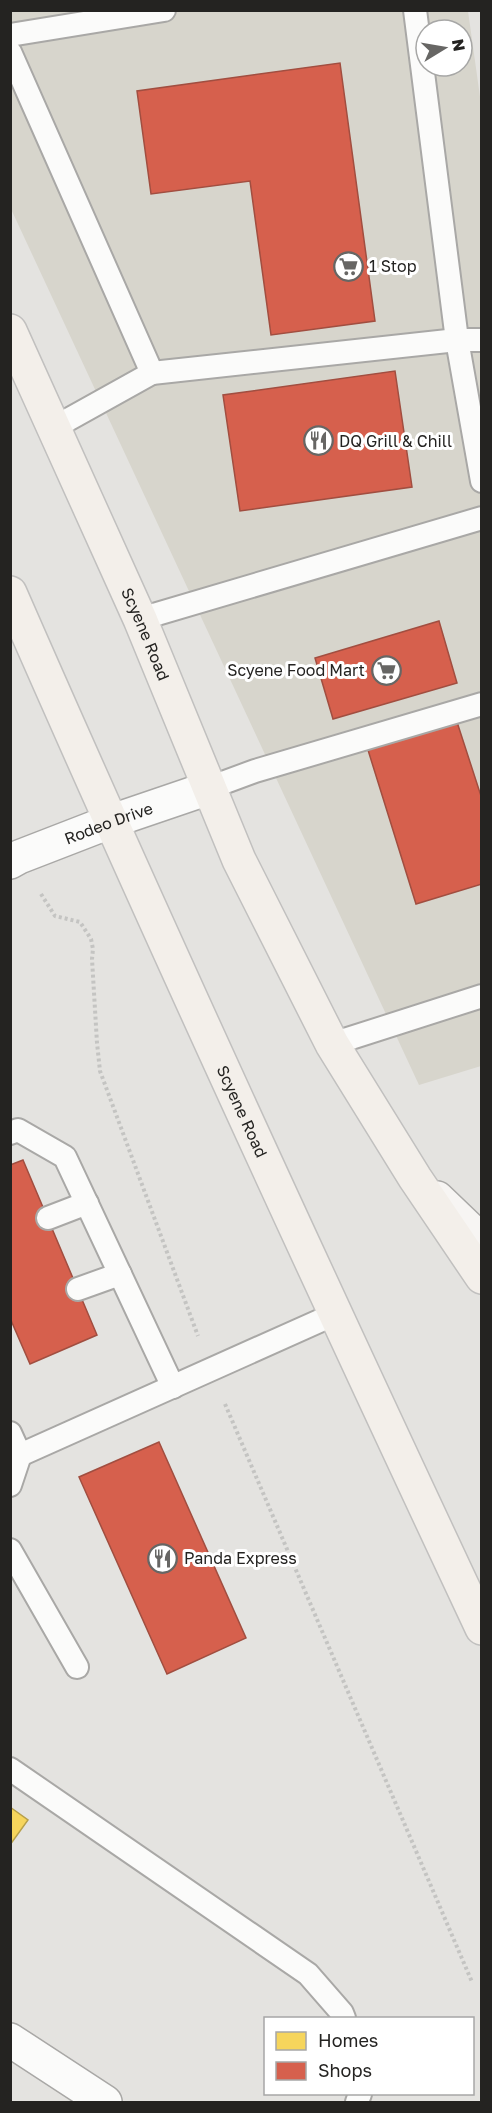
<svg xmlns="http://www.w3.org/2000/svg" width="492" height="2113" font-family="'Golos Text',sans-serif">
<style>
.built{fill:#d7d5cc;fill-rule:evenodd}
.homes{fill:#f6d55c;stroke:#b7a04a;stroke-width:1.5}
.shops{fill:#d6604d;stroke:#a14e40;stroke-width:1.5}
.lines{fill:none;stroke-linecap:round;stroke-linejoin:round}
.service-casing{stroke:#a9a8a6;stroke-width:26}
.minor-casing{stroke:#a9a8a6;stroke-width:36}
.tertiary-casing{stroke:#a9a8a6;stroke-width:36}
.secondary-casing{stroke:#a9a8a6;stroke-width:36}
.primary-casing{stroke:#c1c0bf;stroke-width:36}
.path{stroke:#c4c4c2;stroke-width:4;stroke-dasharray:3 3;stroke-linecap:butt}
.service{stroke:#fbfbfa;stroke-width:22}
.minor{stroke:#fbfbfa;stroke-width:33}
.tertiary{stroke:#fbfbfa;stroke-width:33}
.secondary{stroke:#f7f5f3;stroke-width:33}
.primary{stroke:#f3efea;stroke-width:33}
.labels{text-anchor:middle;dominant-baseline:central;stroke-width:6;stroke-linejoin:round;paint-order:stroke}
.poi-label{font-size:16px;fill:#242321;stroke:#fff;text-anchor:start}
.street-label{font-size:16px;fill:#242321;stroke:#fff}
</style>
<rect width="100%" height="100%" fill="#e4e3e0"/>
<!-- built -->
<path class="built" d="M10,11H468L482,111L481,1066L419,1085L11,209ZM426,30H462V66H426Z"/>
<!-- homes -->
<polygon class="homes" points="10,1807 28,1820 10,1845"/>
<!-- shops -->
<g class="shops">
<polygon points="340,63 375,321 271,335 250,181 151,194 137,91"/>
<polygon points="395,371 412,487 240,511 223,395"/>
<polygon points="439,621 457,683 333,719 315,658"/>
<polygon points="457,722 482,799 482,884 416,904 368,750"/>
<polygon points="23,1160 97,1335 30,1364 10,1318 10,1165"/>
<polygon points="159,1442 246,1638 167,1674 79,1477"/>
</g>
<g class="lines">
<defs>
<g id="service">
<polyline points="415,10 457,340 482,481"/>
<polyline points="10,35 164,10"/>
<polyline points="10,52 152,373 55,427"/>
<polyline points="152,373 457,340 482,340"/>
<polyline points="140,619 482,518"/>
<polyline points="209,788 255,771 482,704"/>
<polyline points="332,1044 482,996"/>
<polyline points="10,1133 18,1130 65,1157 173,1387"/>
<polyline points="48,1218 87,1203"/>
<polyline points="78,1289 120,1274"/>
<polyline points="10,1433 20,1455 335,1314"/>
<polyline points="10,1485 20,1455"/>
<polyline points="10,1550 77,1667"/>
<polyline points="10,1769 308,1974 342,2013 344,2018"/>
<polyline points="357,2102 360,2094"/>
</g>
<polyline id="minor" points="10,2040 105,2102"/>
<g id="tertiary">
<path id="s1" d="M10,862L19,857L112,821L209,788"/>
</g>
<polyline id="secondary" points="437,1198 482,1241"/>
<g id="primary">
<path id="s2" d="M10,331L140,619L239,860L332,1044L415,1178L482,1277"/>
<path id="s3" d="M10,593C162,941 321,1285 482,1628"/>
</g>
</defs>
<!-- service casing -->
<use href="#service" class="service-casing"/>
<!-- minor casing -->
<use href="#minor" class="minor-casing"/>
<!-- tertiary casing -->
<use href="#tertiary" class="tertiary-casing"/>
<!-- secondary casing -->
<use href="#secondary" class="secondary-casing"/>
<!-- primary casing -->
<use href="#primary" class="primary-casing"/>
<!-- path -->
<g class="path">
<polyline points="41,894 55,916 80,922 91,939 93,949 92,959 97,1043 100,1071 198,1336"/>
<polyline points="225,1404 472,1982"/>
</g>
<!-- service -->
<use href="#service" class="service"/>
<!-- minor -->
<use href="#minor" class="minor"/>
<!-- tertiary -->
<use href="#tertiary" class="tertiary"/>
<!-- secondary -->
<use href="#secondary" class="secondary"/>
<!-- primary -->
<use href="#primary" class="primary"/>
</g>
<!-- icons -->
<defs>
<symbol id="supermarket-ring" viewBox="-11 -11 22 22"><circle r="9.5" fill="#fff" stroke="#676664" stroke-width="1.5"/><path d="M-6-5.5h2.5l.6 2H6L4.5 2H-2.5L-4.4-4H-6ZM-1.5 3.2a1.3 1.3 0 1 0 .1 0ZM3 3.2a1.3 1.3 0 1 0 .1 0Z" fill="#676664"/></symbol>
<symbol id="restaurant-ring" viewBox="-11 -11 22 22"><circle r="9.5" fill="#fff" stroke="#676664" stroke-width="1.5"/><path d="M-5-6h1v4h1v-4h1v4h1v-4h1v5L-1.5 .5V6h-2V.5L-5-1ZM5-6V6H3V1.5H1.5Q1.5-4 5-6Z" fill="#676664"/></symbol>
</defs>
<g fill-rule="evenodd">
<use href="#supermarket-ring" x="332" y="250" width="33" height="33"/>
<use href="#restaurant-ring" x="302" y="424" width="33" height="33"/>
<use href="#supermarket-ring" x="370" y="654" width="33" height="33"/>
<use href="#restaurant-ring" x="146" y="1542" width="33" height="33"/>
</g>
<g class="labels">
<!-- poi labels -->
<g class="poi-label">
<text x="369" y="266">1 Stop</text>
<text x="339" y="441">DQ Grill &amp; Chill</text>
<text x="365" y="670" text-anchor="end">Scyene Food Mart</text>
<text x="184" y="1558">Panda Express</text>
</g>
<!-- street labels -->
<g class="street-label">
<text stroke="none"><textPath href="#s2" startOffset="332">Scyene Road</textPath></text>
<text stroke="none"><textPath href="#s1" startOffset="106">Rodeo Drive</textPath></text>
<text stroke="none"><textPath href="#s3" startOffset="568">Scyene Road</textPath></text>
</g>
</g>
<!-- border -->
<rect width="492" height="2113" fill="none" stroke="#242321" stroke-width="24"/>
<!-- legend -->
<rect x="264" y="2017" width="210" height="78" fill="#ffffff" stroke="#a7a7a6" stroke-width="1.5"/>
<rect x="276" y="2032" width="30" height="18" fill="#f6d55c" stroke="#a7a7a6" stroke-width="1.5"/>
<text x="318" y="2047" font-size="18" fill="#242321">Homes</text>
<rect x="276" y="2062" width="30" height="18" fill="#d6604d" stroke="#a7a7a6" stroke-width="1.5"/>
<text x="318" y="2077" font-size="18" fill="#242321">Shops</text>
<!-- north arrow -->
<g transform="translate(444 48) rotate(79)"><circle r="28" fill="#ffffff" stroke="#a7a7a6" stroke-width="1.5"/>
<path d="M0-4.5L10 22L0 15L-10 22Z" fill="#676664"/>
<text y="-9" font-size="16" font-weight="bold" text-anchor="middle" fill="#242321">N</text>
</g>
</svg>
